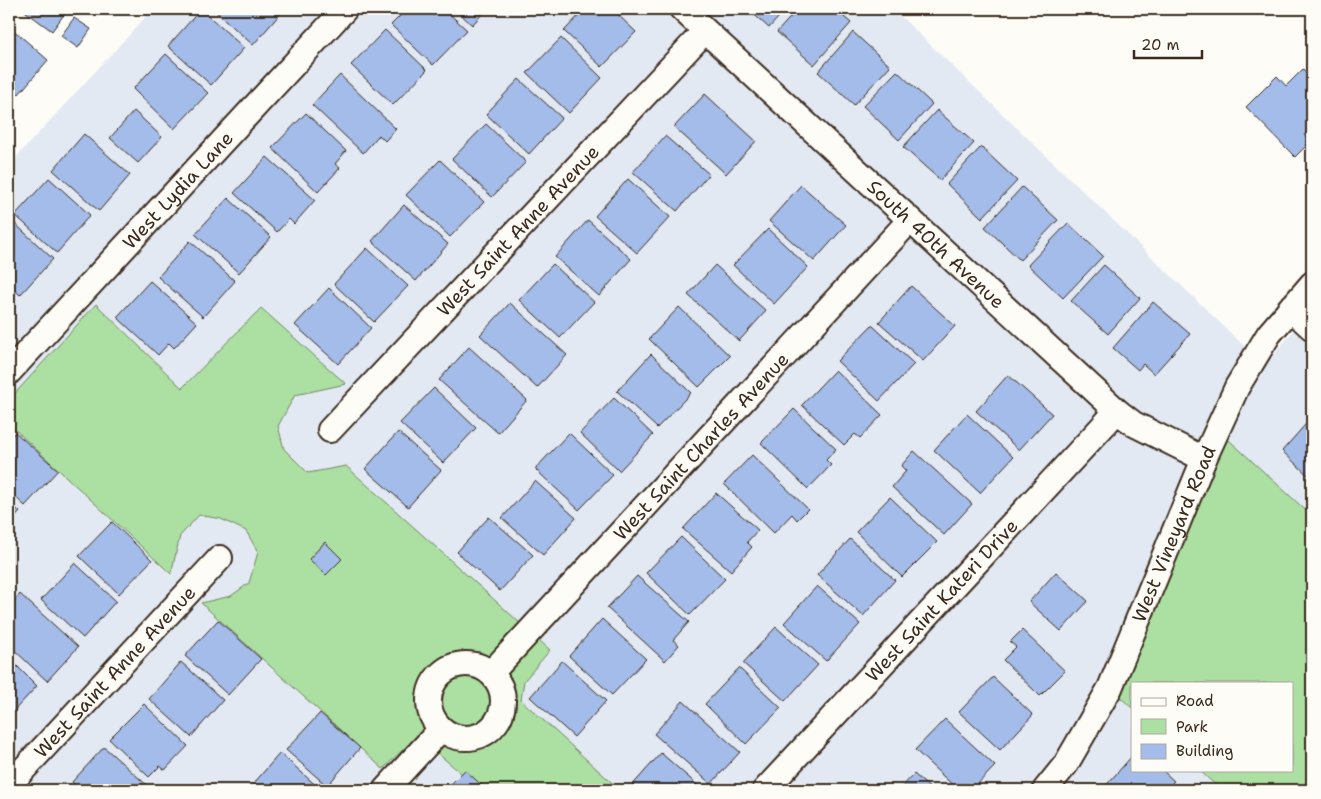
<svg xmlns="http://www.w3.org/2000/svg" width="1321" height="799" font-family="'Shantell Sans',sans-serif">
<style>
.built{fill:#e2e9f3;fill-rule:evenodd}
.green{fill:#ace0a2;stroke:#748560}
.building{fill:#a3bce9;stroke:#3b2a1e}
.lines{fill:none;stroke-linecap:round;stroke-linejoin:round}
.minor-casing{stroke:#3b2a1e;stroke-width:28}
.minor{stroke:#fdfcf7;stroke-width:24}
.labels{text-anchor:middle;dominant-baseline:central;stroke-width:4.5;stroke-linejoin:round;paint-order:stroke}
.street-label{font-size:19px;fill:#3b2a1e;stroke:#fdfcf7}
</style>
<rect width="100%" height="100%" fill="#fdfcf7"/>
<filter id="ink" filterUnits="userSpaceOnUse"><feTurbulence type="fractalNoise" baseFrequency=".02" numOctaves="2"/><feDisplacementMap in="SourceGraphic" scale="10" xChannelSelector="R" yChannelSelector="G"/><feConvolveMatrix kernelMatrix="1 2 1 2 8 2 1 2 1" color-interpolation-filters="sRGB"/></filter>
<g filter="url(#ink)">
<!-- built -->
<path class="built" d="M153,9H893L1265,366L1312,307V790H9V165ZM1132,683H1292V770H1132Z"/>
<!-- green -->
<g class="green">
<polygon points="96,304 182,388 261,308 346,384 295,395 278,426 284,449 308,473 346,466 550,650 524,681 521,700 620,790 481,790 417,736 383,769 201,603 231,596 249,583 258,552 246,531 221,519 199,515 180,536 171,574 9,424 9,400"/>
<polygon points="1218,430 1312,516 1312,790 1221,790 1199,770 1292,770 1292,683 1132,683 1132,708 1110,688"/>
</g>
<!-- building -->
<g class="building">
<polygon points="22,9 68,9 52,31"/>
<polygon points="201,9 244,48 211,85 168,46"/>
<polygon points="213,9 276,9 281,13 253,45"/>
<polygon points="407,9 444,9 467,30 433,65 391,25"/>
<polygon points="455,9 487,9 472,25"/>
<polygon points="585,9 612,9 636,32 602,67 564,31"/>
<polygon points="748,9 786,9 769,28"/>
<polygon points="798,9 835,9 851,23 814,65 777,32"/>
<polygon points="74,18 91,29 78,48 61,36"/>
<polygon points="9,26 48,60 19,94 9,86"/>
<polygon points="385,30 427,70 393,105 351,65"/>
<polygon points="853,32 890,66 854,105 818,72"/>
<polygon points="561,38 602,78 569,113 527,73"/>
<polygon points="166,54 208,93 174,129 133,89"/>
<polygon points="1303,69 1312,79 1312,127 1304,135 1311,141 1295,157 1246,107 1277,76 1286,86"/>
<polygon points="897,71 932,104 899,140 863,106"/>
<polygon points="340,75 396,129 385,141 379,135 363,153 312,105"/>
<polygon points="519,79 562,118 529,154 486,114"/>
<polygon points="705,94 756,141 726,174 674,127"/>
<polygon points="937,110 974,143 940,180 903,147"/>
<polygon points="134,111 162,137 138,163 110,138"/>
<polygon points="306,113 346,151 335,164 340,168 318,192 272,148"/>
<polygon points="486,124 526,162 492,197 452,159"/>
<polygon points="84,134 130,175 99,211 53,170"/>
<polygon points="665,136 709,174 677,211 633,172"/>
<polygon points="981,147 1017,181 982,218 947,184"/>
<polygon points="267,157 315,200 294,224 289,219 277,232 234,193"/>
<polygon points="440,160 484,202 450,237 406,195"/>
<polygon points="49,178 90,215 57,253 15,215"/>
<polygon points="628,179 670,217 637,253 595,216"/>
<polygon points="801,185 846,225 814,261 769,221"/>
<polygon points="1022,187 1058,220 1020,260 985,227"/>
<polygon points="228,198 271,237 239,273 195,234"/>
<polygon points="404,205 448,244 416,281 372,241"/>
<polygon points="10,219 53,259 20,295 9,285"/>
<polygon points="588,220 631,259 599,296 555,257"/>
<polygon points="1068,223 1103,256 1063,298 1028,265"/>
<polygon points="768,229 808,267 774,304 733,265"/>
<polygon points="190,241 235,281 203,317 158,277"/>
<polygon points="367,248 408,286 374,322 334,284"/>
<polygon points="553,264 594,302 560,338 519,300"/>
<polygon points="715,265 766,311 739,341 688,295"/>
<polygon points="1104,265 1140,298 1108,334 1071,301"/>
<polygon points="150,281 197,323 174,348 169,343 158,355 117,317"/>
<polygon points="911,286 955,326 923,361 879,322"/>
<polygon points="329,288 371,328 338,364 295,325"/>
<polygon points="1153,302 1190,334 1154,374 1143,364 1138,370 1113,348"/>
<polygon points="510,303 567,355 537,388 480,335"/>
<polygon points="679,307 730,356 699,387 649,339"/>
<polygon points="872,325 914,364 879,401 837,361"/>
<polygon points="469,347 527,400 498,433 439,380"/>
<polygon points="651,354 691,393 657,428 617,391"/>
<polygon points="835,370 882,415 860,438 855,434 844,445 802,405"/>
<polygon points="1008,375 1052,414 1019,450 976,411"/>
<polygon points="434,388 476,428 443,463 400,423"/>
<polygon points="614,398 653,435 619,471 580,433"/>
<polygon points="794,409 836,449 826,460 831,465 808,489 761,443"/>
<polygon points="967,414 1013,457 980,493 934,450"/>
<polygon points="1312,417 1312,479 1282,451"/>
<polygon points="15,432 58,470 25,506 9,491 9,440"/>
<polygon points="398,432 441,470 408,507 365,469"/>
<polygon points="569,433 613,475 579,510 535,469"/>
<polygon points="914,451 972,504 944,535 892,487 906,471 901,466"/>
<polygon points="752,455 808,509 797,520 792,514 774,533 724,484"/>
<polygon points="535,481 576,518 543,555 502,518"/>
<polygon points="716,493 758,530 747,542 752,547 731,571 683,529"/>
<polygon points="890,497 937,542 902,577 856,532"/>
<polygon points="9,502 20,512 9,524"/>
<polygon points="489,517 533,555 500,591 457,552"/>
<polygon points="112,522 152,560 119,594 79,556"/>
<polygon points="681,537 725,579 690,615 646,573"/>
<polygon points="850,539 895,580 863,616 817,575"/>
<polygon points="325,542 342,559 326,575 309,559"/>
<polygon points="75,563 116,601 83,638 41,600"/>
<polygon points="1056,572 1088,601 1061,631 1029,602"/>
<polygon points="637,576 689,622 673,640 679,645 665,661 607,608"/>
<polygon points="817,586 860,624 826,661 784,623"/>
<polygon points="20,594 78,647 47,681 9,645 9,607"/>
<polygon points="602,619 646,659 612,695 569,656"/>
<polygon points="218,620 261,659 228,695 185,656"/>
<polygon points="776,627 818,665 785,701 743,663"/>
<polygon points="1022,630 1065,671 1040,696 1003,660 1016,647 1010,642"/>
<polygon points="9,658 37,686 9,716"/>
<polygon points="562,661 606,701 574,737 530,697"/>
<polygon points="181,662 223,700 191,737 149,699"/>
<polygon points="739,668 781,708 746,744 705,704"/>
<polygon points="993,677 1033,715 1000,750 959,712"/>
<polygon points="683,701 740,752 711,784 654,734"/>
<polygon points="144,704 188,746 165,770 160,766 149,777 109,739"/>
<polygon points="320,713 360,748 327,786 286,750"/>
<polygon points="945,719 995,766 972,790 958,790 915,750"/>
<polygon points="104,747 149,787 145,790 80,790 72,782"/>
<polygon points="280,753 321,790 248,790"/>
<polygon points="661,753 703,790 630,790 629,789"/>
<polygon points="1132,756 1132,770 1162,770 1174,781 1165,790 1102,790"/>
<polygon points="465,770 487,790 445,790"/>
<polygon points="914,774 932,790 899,790"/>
</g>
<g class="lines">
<defs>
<g id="minor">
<path id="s1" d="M682,9L1117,411L1134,424L1204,459"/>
<polyline points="1290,308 1312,328"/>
<path id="s2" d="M9,372L345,9"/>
<path id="s3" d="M330,430L705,31"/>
<circle cx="466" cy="701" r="37"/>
<path id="s4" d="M491,673L910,220"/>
<path id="s5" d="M9,785L220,558"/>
<polyline points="385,790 441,729"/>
<path id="s6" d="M765,790L1117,411"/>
<path id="s7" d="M1045,790L1066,764L1110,688L1204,459L1237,387L1269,334L1312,284"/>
</g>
</defs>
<!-- minor casing -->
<use href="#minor" class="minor-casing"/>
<!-- minor -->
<use href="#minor" class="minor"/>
</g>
</g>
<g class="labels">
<!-- street labels -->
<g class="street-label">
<text stroke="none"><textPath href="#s2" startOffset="248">West Lydia Lane</textPath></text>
<text stroke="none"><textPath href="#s3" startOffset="274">West Saint Anne Avenue</textPath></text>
<text stroke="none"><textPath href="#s1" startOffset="346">South 40th Avenue</textPath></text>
<text stroke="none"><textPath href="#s4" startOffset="309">West Saint Charles Avenue</textPath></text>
<text stroke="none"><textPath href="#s7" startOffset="288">West Vineyard Road</textPath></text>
<text stroke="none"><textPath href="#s6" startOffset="259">West Saint Kateri Drive</textPath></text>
<text stroke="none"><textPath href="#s5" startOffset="155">West Saint Anne Avenue</textPath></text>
</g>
</g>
<!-- margin -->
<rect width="1321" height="799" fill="none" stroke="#fdfcf7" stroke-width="30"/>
<rect x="15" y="15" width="1291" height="769" fill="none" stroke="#3b2a1e" stroke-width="2" filter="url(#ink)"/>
<!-- legend -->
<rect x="1131" y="682" width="162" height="90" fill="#fdfcf7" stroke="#afa8a0"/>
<rect x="1141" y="698" width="25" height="8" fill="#fdfcf7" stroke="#afa8a0"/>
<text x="1176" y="706" font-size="15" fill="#3b2a1e">Road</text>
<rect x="1141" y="719" width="25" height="15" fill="#ace0a2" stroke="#afa8a0"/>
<text x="1176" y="732" font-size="15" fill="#3b2a1e">Park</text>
<rect x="1141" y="744" width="25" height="15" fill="#a3bce9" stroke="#afa8a0"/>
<text x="1176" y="756" font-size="15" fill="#3b2a1e">Building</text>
<!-- scale -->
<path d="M1134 50v8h68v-8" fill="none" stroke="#3b2a1e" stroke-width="2.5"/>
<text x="1141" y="50" font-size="15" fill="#3b2a1e" stroke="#fdfcf7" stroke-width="4" paint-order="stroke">20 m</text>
</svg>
